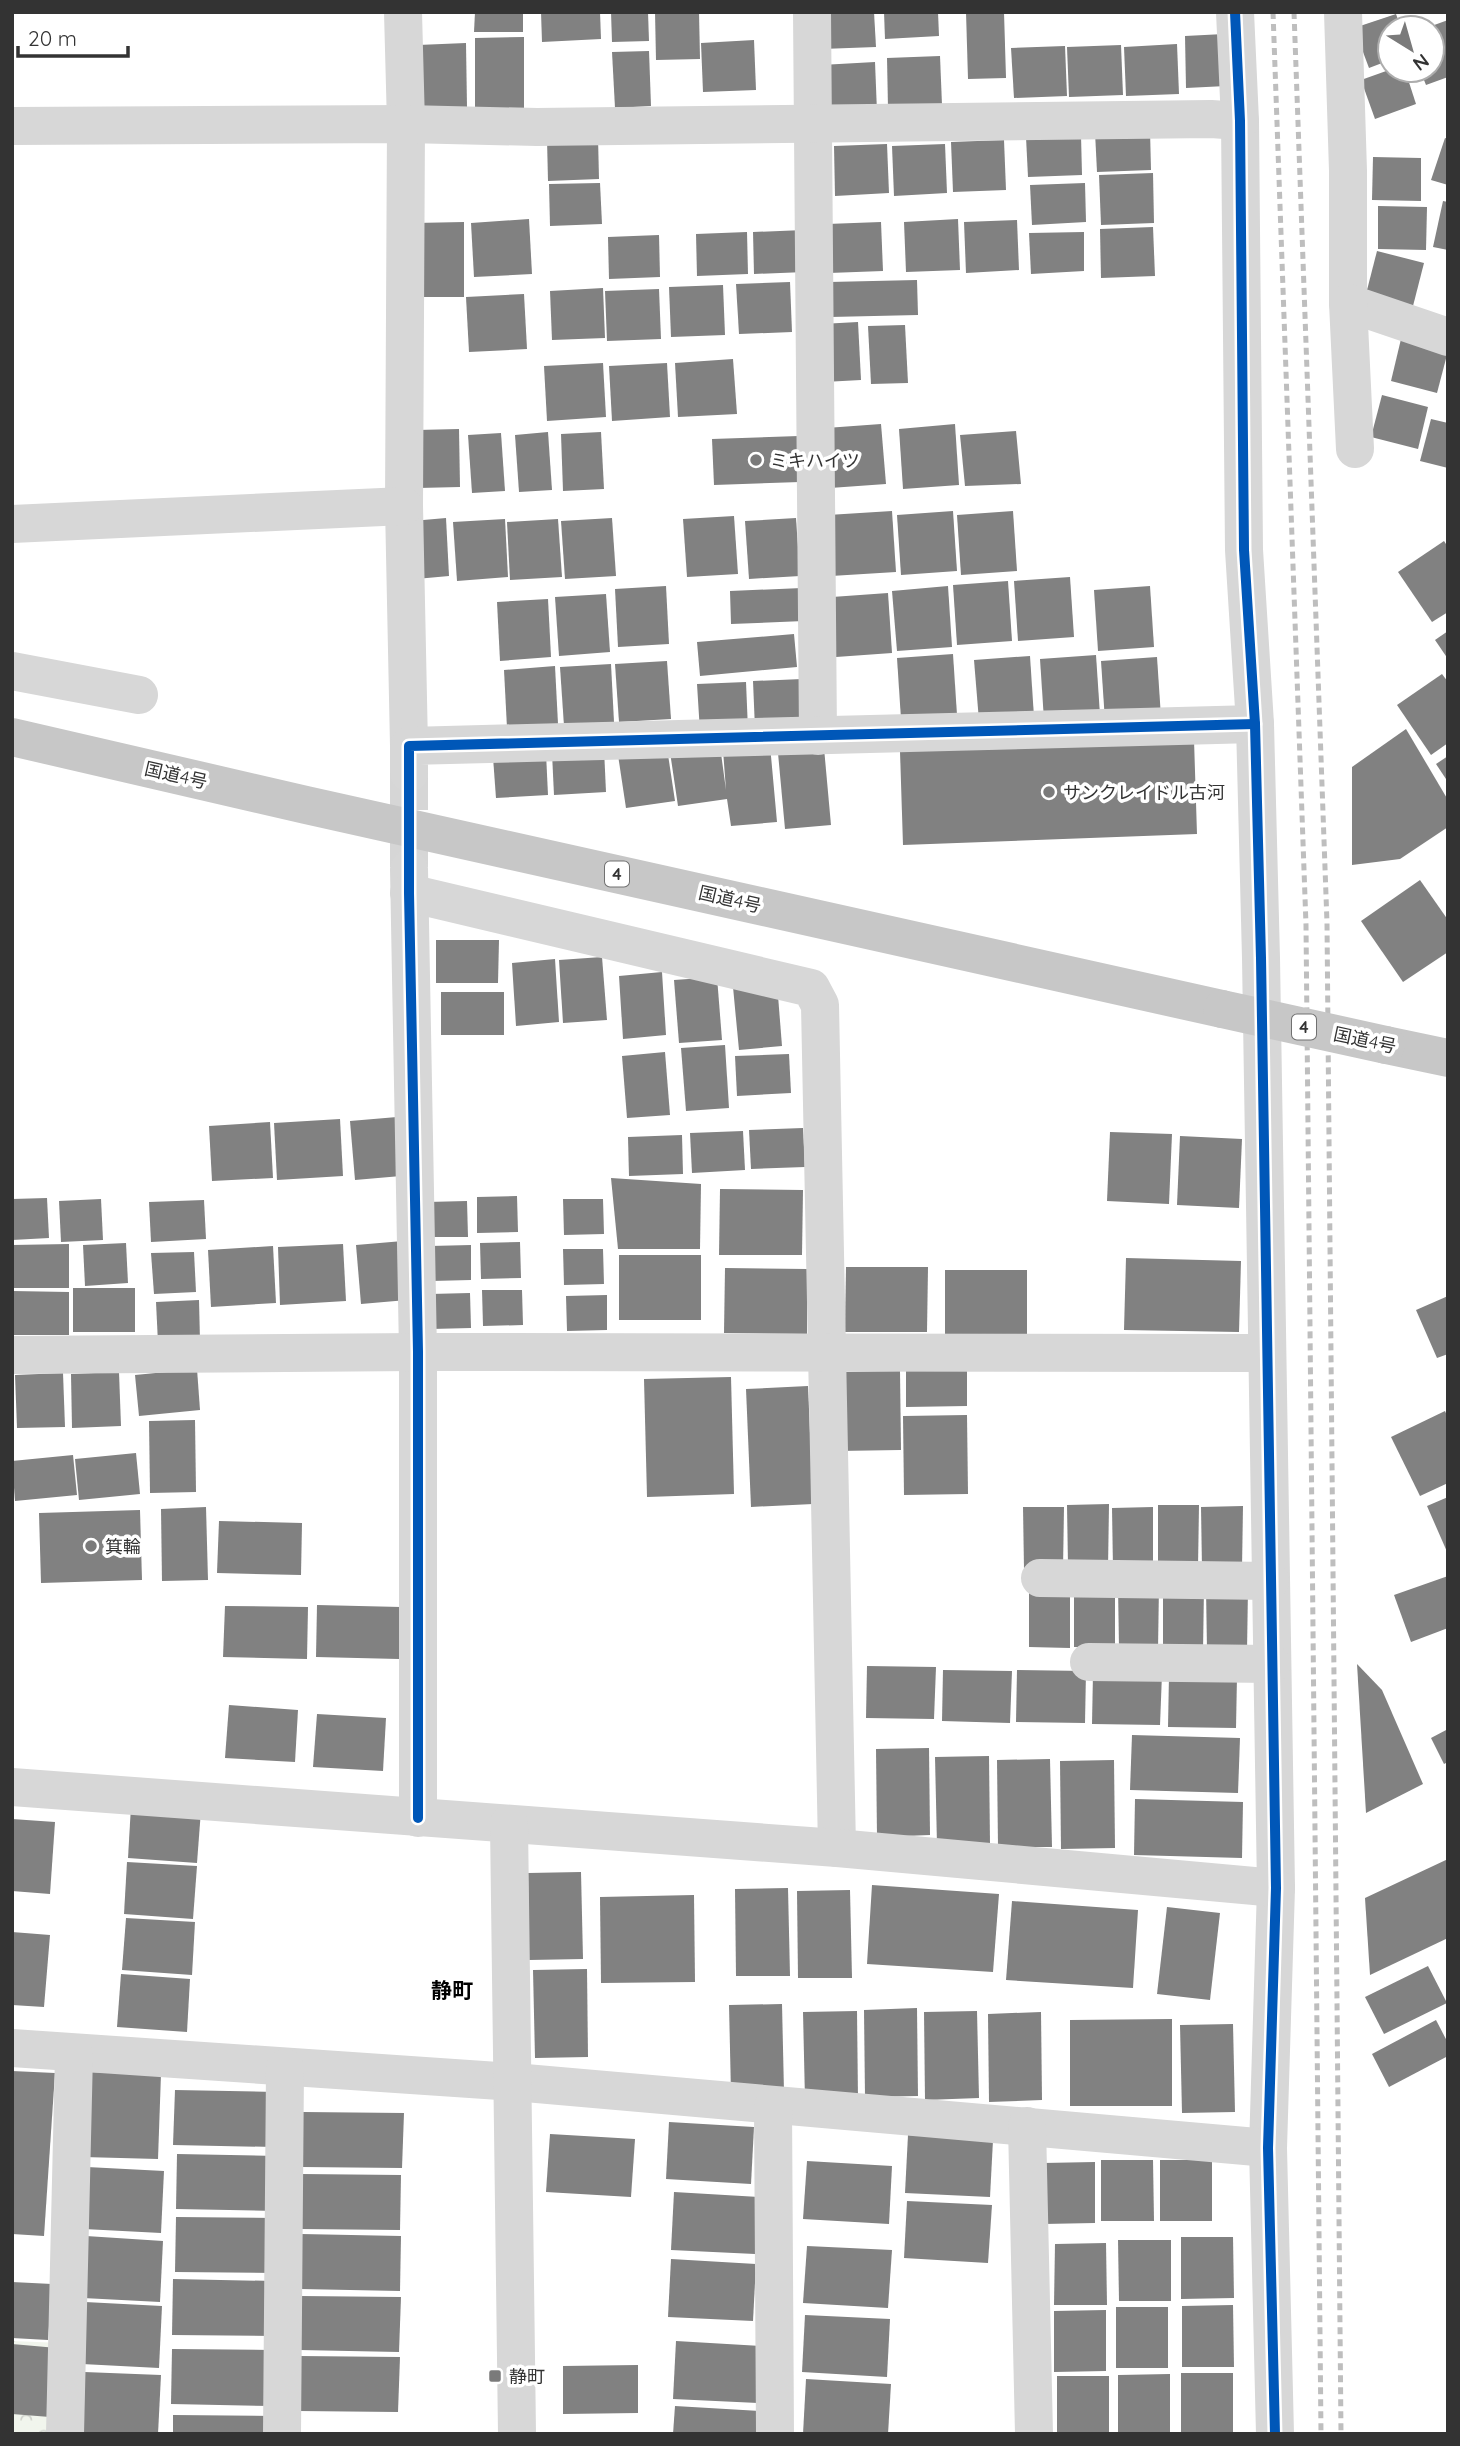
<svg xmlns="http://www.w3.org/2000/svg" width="1460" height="2446" font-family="Quicksand,'Noto Sans JP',sans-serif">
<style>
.forest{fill:url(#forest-crowns)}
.building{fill:#818181}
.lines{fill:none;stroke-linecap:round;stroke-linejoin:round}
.minor-tunnel{stroke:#d6d6d6;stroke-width:38;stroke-dasharray:38 19;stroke-linecap:butt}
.minor{stroke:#d7d7d7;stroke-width:38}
.tertiary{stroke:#d7d7d7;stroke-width:38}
.trunk{stroke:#c7c7c7;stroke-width:38}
.rail{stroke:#bebebe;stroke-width:5;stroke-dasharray:7 5;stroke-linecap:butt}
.trunk-bridge{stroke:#c7c7c7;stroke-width:38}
.cycleway-casing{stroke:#fff;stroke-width:15}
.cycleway{stroke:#0057b8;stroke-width:10}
.poi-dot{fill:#7a7a7a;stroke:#fff;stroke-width:2.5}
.labels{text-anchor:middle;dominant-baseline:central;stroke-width:7;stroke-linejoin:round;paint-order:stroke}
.shield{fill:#fff;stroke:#707070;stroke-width:2}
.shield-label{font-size:16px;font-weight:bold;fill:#333}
.poi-label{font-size:18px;fill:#333;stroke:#fff;text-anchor:start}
.street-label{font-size:18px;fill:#333;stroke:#fff}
.quarter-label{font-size:21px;font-weight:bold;fill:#000;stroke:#fff}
</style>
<defs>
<pattern id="forest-crowns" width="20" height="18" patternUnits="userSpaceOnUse" patternTransform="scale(1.75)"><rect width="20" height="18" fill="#f1f5ed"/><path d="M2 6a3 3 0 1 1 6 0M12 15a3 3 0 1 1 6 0" fill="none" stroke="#cfd2cc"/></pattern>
</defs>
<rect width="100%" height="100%" fill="#fff"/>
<!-- forest -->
<polygon class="forest" points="12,2341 62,2343 58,2434 12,2434"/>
<!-- building -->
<g class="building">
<polygon points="475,12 523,12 523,32 474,32"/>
<polygon points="541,12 600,12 601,39 542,42"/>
<polygon points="611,12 648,12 649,41 612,42"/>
<polygon points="655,12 699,12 700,59 656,60"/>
<polygon points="820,12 874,12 876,47 822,49"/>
<polygon points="884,12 938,12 939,36 885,39"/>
<polygon points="966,12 1004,12 1006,78 968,79"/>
<polygon points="1396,14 1401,28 1390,28 1390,60 1369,68 1354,28"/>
<polygon points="1448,20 1448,77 1426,85 1420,70 1432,70 1432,28 1426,28"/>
<polygon points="1224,34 1226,86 1186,88 1185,36"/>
<polygon points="524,37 524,112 475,112 475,38"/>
<polygon points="754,40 756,90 703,92 701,43"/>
<polygon points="466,43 467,108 420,110 418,45"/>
<polygon points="1177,44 1179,94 1126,96 1124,47"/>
<polygon points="1121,45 1123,95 1069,97 1067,47"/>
<polygon points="1065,46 1067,96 1014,98 1011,48"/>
<polygon points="649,51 651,106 615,108 612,52"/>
<polygon points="940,56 942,105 888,108 887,58"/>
<polygon points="875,62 877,112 823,114 821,65"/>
<polygon points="1389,70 1405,70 1416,104 1375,119 1361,80"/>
<polygon points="1150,130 1151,170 1097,172 1095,132"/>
<polygon points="1081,135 1082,175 1028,177 1026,137"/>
<polygon points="598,137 599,179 548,181 547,139"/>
<polygon points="1445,138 1448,139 1448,185 1431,180"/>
<polygon points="1004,140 1006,190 953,192 951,142"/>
<polygon points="887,144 889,193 835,196 834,146"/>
<polygon points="945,144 947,193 894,196 892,146"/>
<polygon points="1373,157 1421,158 1421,201 1372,200"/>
<polygon points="1153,173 1154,223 1101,225 1099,175"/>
<polygon points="600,183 602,224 550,226 549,184"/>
<polygon points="1085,183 1086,222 1032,225 1030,185"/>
<polygon points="1443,201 1448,202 1448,250 1433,247"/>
<polygon points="1378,206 1427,207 1426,250 1378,249"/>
<polygon points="529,219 532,274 474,277 471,223"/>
<polygon points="958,219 960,270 906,272 904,222"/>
<polygon points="1017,220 1019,270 966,273 964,222"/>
<polygon points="464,222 464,297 415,297 415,223"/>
<polygon points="881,222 883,271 829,273 827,224"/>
<polygon points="1153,227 1155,276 1101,278 1100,229"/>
<polygon points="804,230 805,272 754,274 753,232"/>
<polygon points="747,232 748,274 697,276 696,234"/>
<polygon points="1084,232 1084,271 1031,274 1029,233"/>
<polygon points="659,235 660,277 609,279 608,237"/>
<polygon points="1377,251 1424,263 1413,306 1366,294"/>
<polygon points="917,280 918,315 830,317 829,282"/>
<polygon points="790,282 792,332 739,334 736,284"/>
<polygon points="723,285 725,335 671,337 669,287"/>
<polygon points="603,288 605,338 552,340 550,291"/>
<polygon points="659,289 661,339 607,341 605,291"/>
<polygon points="524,294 527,349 469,352 466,297"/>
<polygon points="858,322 861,380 824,382 821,324"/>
<polygon points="905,325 908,383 871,384 868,326"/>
<polygon points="1401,339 1448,351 1437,393 1391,381"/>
<polygon points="733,359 737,414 678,417 675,363"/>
<polygon points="603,363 606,417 547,421 544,366"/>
<polygon points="667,363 670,417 612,421 609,366"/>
<polygon points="1382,395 1428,407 1418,449 1371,437"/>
<polygon points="1431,419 1448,423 1448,468 1420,461"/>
<polygon points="881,424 886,484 830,488 826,428"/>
<polygon points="955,424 959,485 903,489 899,429"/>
<polygon points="459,429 460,487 418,488 417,430"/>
<polygon points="1016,431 1021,484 965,486 960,435"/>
<polygon points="548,432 552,490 519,492 515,435"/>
<polygon points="601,432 604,489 563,491 561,434"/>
<polygon points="501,433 505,491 472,493 468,435"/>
<polygon points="799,436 800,482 714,485 712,439"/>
<polygon points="892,511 896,572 831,576 828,515"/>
<polygon points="953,511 957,571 901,575 897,515"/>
<polygon points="1013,511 1017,571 961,575 957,515"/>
<polygon points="734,516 738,574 687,577 683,519"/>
<polygon points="446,518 449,576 416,579 412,521"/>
<polygon points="612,518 616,576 565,579 561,521"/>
<polygon points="796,518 800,576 749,579 745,521"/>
<polygon points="505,519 508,577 457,581 453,522"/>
<polygon points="558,519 562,577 510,580 507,522"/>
<polygon points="1444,541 1448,547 1448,612 1432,622 1398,572"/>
<polygon points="1070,577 1074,637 1018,641 1014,581"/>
<polygon points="1008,581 1012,641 957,645 953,585"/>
<polygon points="666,586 669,644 618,647 615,589"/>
<polygon points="948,586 952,647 897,651 892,591"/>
<polygon points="1150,586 1154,647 1098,651 1094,590"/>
<polygon points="802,588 804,621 731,624 730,591"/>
<polygon points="888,593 892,653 836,657 832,597"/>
<polygon points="606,594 610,652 559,656 555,597"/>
<polygon points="548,599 551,657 500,661 497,602"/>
<polygon points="1448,631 1448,659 1435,640"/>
<polygon points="794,634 797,667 700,676 697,642"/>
<polygon points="953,654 957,715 901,719 897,658"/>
<polygon points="1096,655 1100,715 1044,720 1040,659"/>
<polygon points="1030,656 1034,717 979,721 974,660"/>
<polygon points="1157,657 1161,717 1105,721 1101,661"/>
<polygon points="667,661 671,719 619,722 615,664"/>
<polygon points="611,664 614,722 564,726 560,667"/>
<polygon points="555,666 558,724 507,728 504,670"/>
<polygon points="1442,674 1448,682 1448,743 1431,755 1397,705"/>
<polygon points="802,679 804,726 755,729 753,681"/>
<polygon points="746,682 748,730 700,732 697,684"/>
<polygon points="1406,729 1448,800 1448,827 1400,859 1352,865 1352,767"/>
<polygon points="1194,740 1197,834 903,845 900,751"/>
<polygon points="770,745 777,822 731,826 727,799 678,806 670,752 720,746 726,790 723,750"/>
<polygon points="667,748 675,801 626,808 618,755"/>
<polygon points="824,748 831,825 785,829 778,753"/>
<polygon points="604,749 606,792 554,795 552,753"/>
<polygon points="546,753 548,795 496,798 493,757"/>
<polygon points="1448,756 1448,782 1436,764"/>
<polygon points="1420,880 1448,920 1448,952 1403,982 1361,921"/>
<polygon points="436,940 499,940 498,983 436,983"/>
<polygon points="602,957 607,1020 563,1023 559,960"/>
<polygon points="555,959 559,1022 516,1026 512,963"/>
<polygon points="662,972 666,1035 623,1039 619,976"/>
<polygon points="717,977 722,1040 679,1043 674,980"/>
<polygon points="777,983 782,1046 739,1050 733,987"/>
<rect x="441" y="992" width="63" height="43"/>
<polygon points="725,1045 729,1108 686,1111 681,1048"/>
<polygon points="665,1052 670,1115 627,1118 622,1056"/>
<polygon points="789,1054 791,1093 737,1096 735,1056"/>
<polygon points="397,1117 401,1176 355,1180 350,1121"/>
<polygon points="340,1119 343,1176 277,1180 274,1123"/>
<polygon points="270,1122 273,1178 212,1181 209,1126"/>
<polygon points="803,1128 805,1167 751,1169 749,1130"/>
<polygon points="743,1131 745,1170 692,1173 690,1133"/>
<polygon points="1110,1132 1172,1134 1169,1204 1107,1201"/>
<polygon points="682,1135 683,1174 629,1176 628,1137"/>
<polygon points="1180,1136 1242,1139 1239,1208 1177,1205"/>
<polygon points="611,1178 701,1184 700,1249 618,1249"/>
<polygon points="720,1189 803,1190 802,1255 719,1255"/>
<polygon points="517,1196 518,1232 477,1233 477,1197"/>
<polygon points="47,1198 49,1238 12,1240 12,1199"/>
<polygon points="101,1199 103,1240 61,1242 59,1201"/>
<polygon points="563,1199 603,1199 604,1234 564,1235"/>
<polygon points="204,1200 206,1239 151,1242 149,1202"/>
<polygon points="467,1201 468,1237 427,1237 427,1202"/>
<polygon points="403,1241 407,1300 361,1304 356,1245"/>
<polygon points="520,1242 521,1278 481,1279 480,1243"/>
<polygon points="126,1243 128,1283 85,1286 83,1245"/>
<polygon points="69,1244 69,1288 12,1288 12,1245"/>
<polygon points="343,1244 346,1301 280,1305 278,1247"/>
<polygon points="471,1245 471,1280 431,1281 430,1246"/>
<polygon points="273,1246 276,1303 211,1307 208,1250"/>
<polygon points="563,1249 603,1249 604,1284 564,1285"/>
<polygon points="194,1252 196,1292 154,1294 151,1253"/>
<rect x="619" y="1255" width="82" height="65"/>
<polygon points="1126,1258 1241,1261 1239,1332 1124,1330"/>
<polygon points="846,1267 928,1267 927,1332 845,1332"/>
<polygon points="725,1268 807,1269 807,1334 724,1333"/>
<rect x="945" y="1270" width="82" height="65"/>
<rect x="73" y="1288" width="62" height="44"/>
<polygon points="482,1290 522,1290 523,1325 483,1326"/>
<polygon points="12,1291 69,1292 69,1335 12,1335"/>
<polygon points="470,1293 471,1328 431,1329 430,1294"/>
<polygon points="607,1295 607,1330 567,1331 566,1296"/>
<polygon points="1448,1296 1448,1354 1437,1358 1416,1310"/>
<polygon points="199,1300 200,1341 158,1343 156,1302"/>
<polygon points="906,1366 967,1366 967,1406 906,1407"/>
<polygon points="197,1369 200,1410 139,1416 135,1375"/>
<polygon points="900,1371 901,1450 837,1451 836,1372"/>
<polygon points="119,1372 121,1426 72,1428 71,1374"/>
<polygon points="63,1373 65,1427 17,1428 15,1375"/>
<polygon points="731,1377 734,1494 647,1497 644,1379"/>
<polygon points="808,1386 813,1504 751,1507 746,1389"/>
<polygon points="1445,1411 1448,1418 1448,1483 1420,1496 1391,1437"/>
<polygon points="967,1415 968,1494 904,1495 903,1416"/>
<polygon points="195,1420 196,1492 150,1493 149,1421"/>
<polygon points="136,1453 140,1494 79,1500 75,1459"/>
<polygon points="73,1455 77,1495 15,1501 12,1461"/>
<polygon points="1448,1497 1448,1554 1427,1506"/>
<polygon points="1109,1504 1108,1568 1068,1566 1067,1505"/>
<polygon points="1158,1505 1199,1505 1198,1568 1158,1567"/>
<polygon points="1243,1506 1242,1569 1202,1569 1201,1507"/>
<polygon points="206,1507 208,1580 162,1581 161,1509"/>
<polygon points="1023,1507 1064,1507 1063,1570 1024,1569"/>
<polygon points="1153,1507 1153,1570 1113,1569 1112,1508"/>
<polygon points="140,1510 142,1580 41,1583 39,1513"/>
<polygon points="219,1521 302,1523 301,1575 217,1573"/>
<polygon points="1448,1576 1448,1628 1411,1642 1394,1595"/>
<polygon points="1070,1584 1070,1648 1029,1647 1029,1585"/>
<polygon points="1074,1585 1115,1585 1115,1648 1074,1647"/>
<polygon points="1159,1585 1158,1649 1119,1648 1118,1586"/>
<polygon points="1163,1588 1204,1588 1203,1651 1163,1650"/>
<polygon points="1206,1588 1248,1588 1247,1651 1207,1650"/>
<polygon points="317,1605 401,1607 399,1659 316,1657"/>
<polygon points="225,1606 308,1607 307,1659 223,1657"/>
<polygon points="1357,1664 1382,1690 1423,1784 1366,1813"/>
<polygon points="867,1666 936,1667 934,1719 866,1718"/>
<polygon points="943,1670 1012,1671 1010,1723 942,1721"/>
<polygon points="1017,1670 1086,1671 1085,1723 1016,1722"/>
<polygon points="1093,1673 1162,1674 1160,1725 1092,1724"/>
<polygon points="1169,1675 1237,1676 1236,1728 1168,1727"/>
<polygon points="229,1705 298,1710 295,1762 225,1758"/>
<polygon points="317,1714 386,1718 383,1771 313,1767"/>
<polygon points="1448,1729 1448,1762 1444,1764 1431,1738"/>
<polygon points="1132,1735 1240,1738 1238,1793 1130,1790"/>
<polygon points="929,1748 930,1835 877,1837 876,1749"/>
<polygon points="989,1756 990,1844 937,1845 935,1757"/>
<polygon points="1050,1759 1052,1847 998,1847 997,1760"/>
<polygon points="1114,1760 1115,1848 1061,1849 1060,1761"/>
<polygon points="1135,1799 1243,1802 1242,1858 1134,1855"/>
<polygon points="131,1806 201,1810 197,1863 128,1858"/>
<polygon points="12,1819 55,1822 50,1894 12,1891"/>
<polygon points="1448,1859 1448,1938 1370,1975 1365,1898"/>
<polygon points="127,1862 197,1866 193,1919 124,1914"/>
<polygon points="581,1872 583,1959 529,1960 528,1873"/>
<polygon points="872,1885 999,1894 993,1972 867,1964"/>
<polygon points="788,1888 790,1976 736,1976 735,1889"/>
<polygon points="850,1890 852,1978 798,1978 797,1891"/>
<polygon points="694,1895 695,1982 601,1983 600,1897"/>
<polygon points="1012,1901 1138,1910 1133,1988 1006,1980"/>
<polygon points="1167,1907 1220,1913 1210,2000 1157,1994"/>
<polygon points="126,1918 195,1922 192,1975 122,1970"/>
<polygon points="12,1932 50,1935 44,2007 12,2005"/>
<polygon points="1428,1966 1447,2003 1384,2034 1365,1997"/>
<polygon points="587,1969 588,2057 535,2058 533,1970"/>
<polygon points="121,1974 190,1979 187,2032 117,2027"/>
<polygon points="782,2004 784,2092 731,2093 729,2005"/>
<polygon points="917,2008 918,2096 865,2097 864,2010"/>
<polygon points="857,2011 858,2099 805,2100 803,2012"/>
<polygon points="977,2011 979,2098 925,2100 924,2012"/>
<polygon points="1041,2012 1042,2100 989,2102 988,2014"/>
<polygon points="1172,2019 1172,2106 1070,2106 1070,2020"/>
<polygon points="1436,2020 1448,2043 1448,2056 1389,2087 1372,2054"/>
<polygon points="1233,2024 1235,2112 1182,2113 1180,2025"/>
<polygon points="12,2071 55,2073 44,2236 12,2234"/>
<polygon points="86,2072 161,2074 158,2159 83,2157"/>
<polygon points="175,2090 275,2092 274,2147 173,2145"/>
<polygon points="303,2112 404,2113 402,2168 302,2167"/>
<polygon points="669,2122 754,2127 751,2184 666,2179"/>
<polygon points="550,2134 635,2139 631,2197 546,2192"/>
<polygon points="908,2135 993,2140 990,2197 905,2193"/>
<polygon points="177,2154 277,2156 276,2211 176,2209"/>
<polygon points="1101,2160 1153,2160 1154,2221 1101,2221"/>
<rect x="1160" y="2160" width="52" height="61"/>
<polygon points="807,2161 892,2166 889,2224 803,2219"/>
<polygon points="1095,2162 1095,2223 1043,2224 1043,2163"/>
<polygon points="87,2167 164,2171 161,2233 84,2229"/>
<polygon points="301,2174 401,2175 400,2230 300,2229"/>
<polygon points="674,2192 759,2197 755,2254 671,2250"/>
<polygon points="907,2201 992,2205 988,2263 904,2258"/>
<polygon points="176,2217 276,2218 275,2273 175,2272"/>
<polygon points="301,2234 401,2236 400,2291 300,2289"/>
<polygon points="86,2236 163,2241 160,2302 83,2298"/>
<polygon points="1181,2237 1233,2237 1234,2298 1181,2299"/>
<polygon points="1118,2240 1171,2240 1171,2301 1119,2301"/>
<polygon points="1106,2243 1107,2305 1054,2305 1055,2244"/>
<polygon points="807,2246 892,2250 888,2308 803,2303"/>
<polygon points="671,2259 756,2264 753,2321 668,2317"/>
<polygon points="173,2279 274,2281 273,2336 172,2335"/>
<polygon points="12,2282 52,2284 48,2340 12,2338"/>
<polygon points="300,2296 401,2297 399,2352 299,2350"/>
<polygon points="85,2302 162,2306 159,2368 82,2364"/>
<polygon points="1233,2305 1234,2367 1182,2367 1182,2306"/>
<rect x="1116" y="2307" width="52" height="61"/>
<polygon points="1106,2310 1106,2371 1054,2372 1054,2311"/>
<polygon points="805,2315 890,2319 887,2377 802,2372"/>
<polygon points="676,2341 761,2346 758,2403 673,2399"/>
<polygon points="12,2344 57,2348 50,2417 12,2414"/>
<polygon points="172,2349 272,2350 271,2406 171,2404"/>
<polygon points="299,2356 400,2357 398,2412 298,2411"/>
<polygon points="638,2365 638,2413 563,2414 563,2366"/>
<polygon points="84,2372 161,2375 158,2434 81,2434"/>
<rect x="1181" y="2373" width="52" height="61"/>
<polygon points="1170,2374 1170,2434 1118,2434 1118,2375"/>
<rect x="1057" y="2376" width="52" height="58"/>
<polygon points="806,2379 891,2384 888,2434 803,2434"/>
<polygon points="675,2406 760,2411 759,2434 673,2434"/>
<polygon points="173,2415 274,2416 273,2434 173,2434"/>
</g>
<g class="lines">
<!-- minor-tunnel -->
<polyline class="minor-tunnel" points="409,867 409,773"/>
<!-- minor -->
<g class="minor">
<polyline points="403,12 406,124 404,506 409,746"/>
<polyline points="812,12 818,736"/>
<polyline points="1235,12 1240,121 1244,550 1255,724 1261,958 1276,1888 1268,2148 1275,2434"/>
<polyline points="1343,12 1348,171 1348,303 1448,337"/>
<polyline points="12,126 406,124 537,127 1211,119 1240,121"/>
<polyline points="1348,303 1355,449"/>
<polyline points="12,524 404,506"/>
<polyline points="12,671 139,695"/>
<polyline points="409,773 409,746 1255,724"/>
<polyline points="409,869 418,1352 418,1818"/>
<polyline points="409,893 811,988 820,1005 837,1848"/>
<polyline points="12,1355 418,1352 1266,1353"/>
<polyline points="1040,1578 1270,1581"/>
<polyline points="1089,1662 1272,1664"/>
<polyline points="12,2048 514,2082 1268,2148"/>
<polyline points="773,2106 775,2434"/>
<polyline points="1027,2126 1034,2434"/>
<polyline points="65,2434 74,2054"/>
<polyline points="282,2434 285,2068"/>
</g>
<!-- tertiary -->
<g class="tertiary">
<polyline points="12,1787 837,1848 1276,1888"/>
<polyline points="509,1824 517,2434"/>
</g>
<!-- trunk -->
<g class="trunk">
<polyline points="12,737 306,805 1222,1009"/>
<polyline points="1386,1045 1448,1058"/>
</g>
<!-- rail -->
<g class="rail">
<polyline points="1273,12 1306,925 1321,2434"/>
<polyline points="1294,12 1327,923 1341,2434"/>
</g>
<!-- trunk-bridge -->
<polyline class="trunk-bridge" points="1222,1009 1386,1045"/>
<defs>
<g id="cycleway">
<polyline points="1235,12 1240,121 1244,550 1255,724 1261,958 1276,1888 1268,2148 1275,2434"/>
<polyline points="418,1818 418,1352 409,893 409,746 1255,724"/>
</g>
</defs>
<!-- cycleway casing -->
<use href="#cycleway" class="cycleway-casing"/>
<!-- cycleway -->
<use href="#cycleway" class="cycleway"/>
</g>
<!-- markers -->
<g class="poi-dot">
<circle cx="756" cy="460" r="7"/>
<circle cx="1049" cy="792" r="7"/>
<circle cx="91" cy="1546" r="7"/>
<rect x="488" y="2369" width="14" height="14" rx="3.5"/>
</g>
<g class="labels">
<!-- shield labels -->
<g class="shield">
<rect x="605" y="861.5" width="24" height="25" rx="5"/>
<rect x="1292" y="1014.5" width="24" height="25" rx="5"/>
</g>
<g class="shield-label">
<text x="617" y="874">4</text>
<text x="1304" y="1027">4</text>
</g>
<!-- poi labels -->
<g class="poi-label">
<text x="770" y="460">ミキハイツ</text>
<text x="1063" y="792">サンクレイドル古河</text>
<text x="105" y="1546">箕輪</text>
<text x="509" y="2376">静町</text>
</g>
<!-- street labels -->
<g class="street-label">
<text transform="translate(176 775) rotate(13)">国道4号</text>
<text transform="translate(730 899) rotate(13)">国道4号</text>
<text transform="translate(1365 1040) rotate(12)">国道4号</text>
</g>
<!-- quarter labels -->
<g class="quarter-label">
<text x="452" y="1990">静町</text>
</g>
</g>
<!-- border -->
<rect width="1460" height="2446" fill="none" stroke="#333333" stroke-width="28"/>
<!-- north arrow -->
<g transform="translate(1411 49) rotate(143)"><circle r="33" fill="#ffffff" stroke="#adadad" stroke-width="2"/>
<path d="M0-5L12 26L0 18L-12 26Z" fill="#7a7a7a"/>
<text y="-10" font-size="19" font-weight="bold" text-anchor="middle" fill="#333333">N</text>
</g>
<!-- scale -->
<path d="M18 46v10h110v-10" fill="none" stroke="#333333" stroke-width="3.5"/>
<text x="28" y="46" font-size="21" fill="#333333" stroke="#ffffff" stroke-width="5" paint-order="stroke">20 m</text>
</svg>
